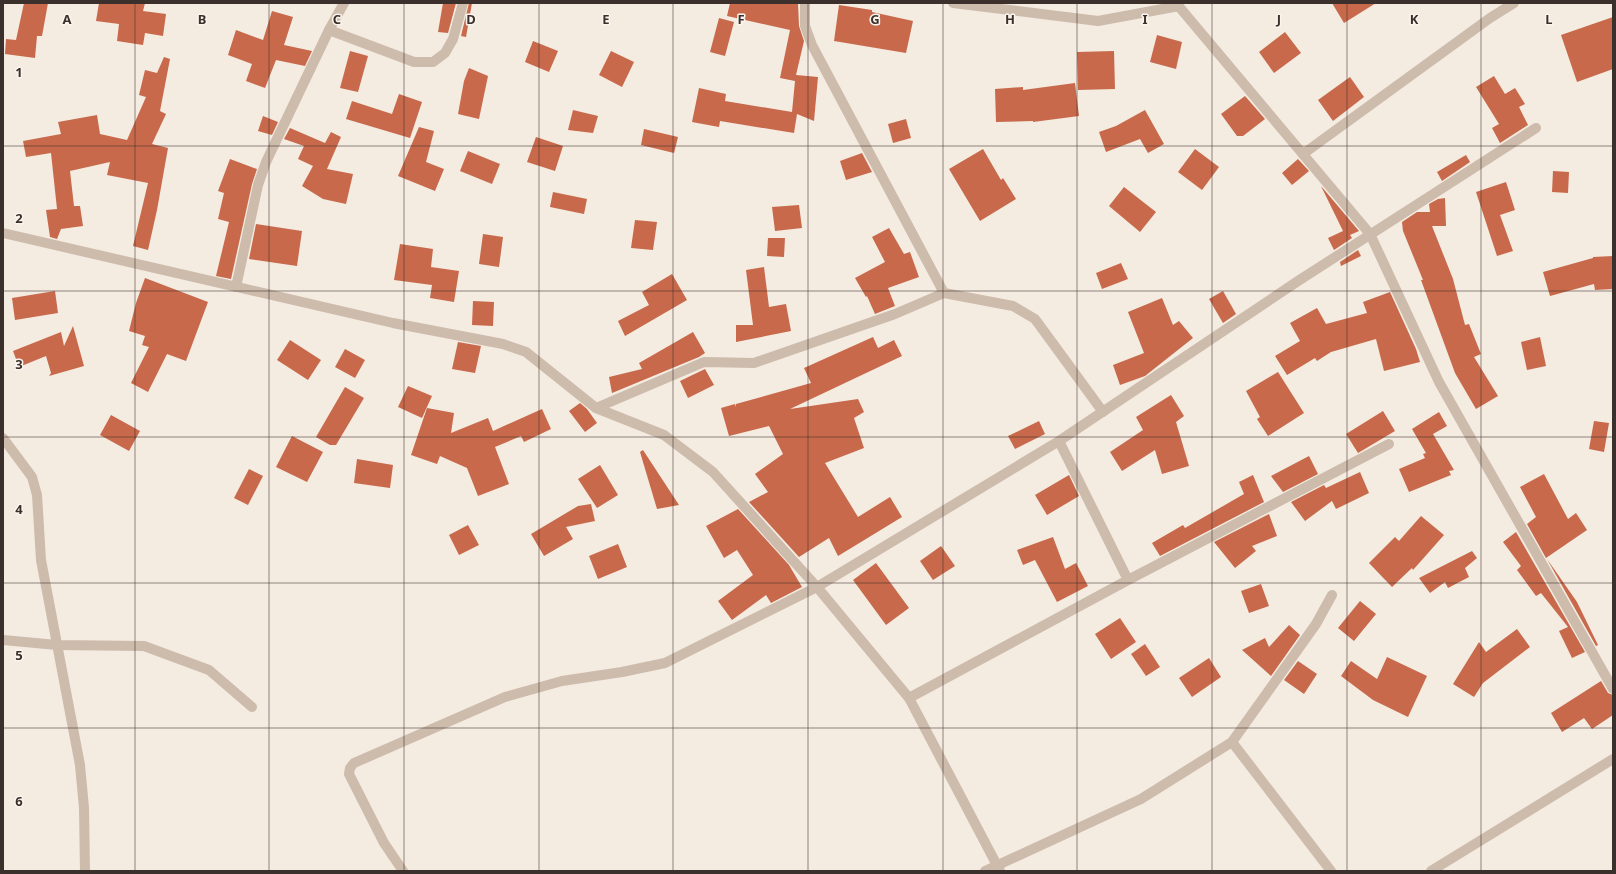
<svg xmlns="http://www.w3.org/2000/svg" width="1616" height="874" font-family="'Noto Sans',sans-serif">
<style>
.building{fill:#c8694b}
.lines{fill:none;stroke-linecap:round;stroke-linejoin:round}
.minor{stroke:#cdbbac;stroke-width:10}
.grid{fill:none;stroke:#3b302b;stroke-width:1;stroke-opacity:0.55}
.grid-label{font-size:13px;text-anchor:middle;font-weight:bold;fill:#3b302b;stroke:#fbf5ee;stroke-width:3;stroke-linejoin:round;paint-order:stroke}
</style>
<rect width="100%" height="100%" fill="#f4ebe1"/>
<!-- building -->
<g class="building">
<polygon points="24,3 48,3 42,36 37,36 35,58 5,54 6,39 16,40"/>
<polygon points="99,3 145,3 143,11 166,14 163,36 145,33 143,45 117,41 119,24 96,21"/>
<polygon points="443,3 456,3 448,33 438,32"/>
<polygon points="469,3 472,3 466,37 461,36"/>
<polygon points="730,3 798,3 799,26 804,41 796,75 818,77 814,121 797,114 794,133 720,121 719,127 692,122 699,88 726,94 725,101 792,112 795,81 780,78 790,30 727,16"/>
<polygon points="1332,3 1376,3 1344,23"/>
<polygon points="839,5 872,10 872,12 913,21 906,53 834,41"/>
<polygon points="272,11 293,17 284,45 312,51 305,66 276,60 265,88 246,81 252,64 228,55 236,30 263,40"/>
<polygon points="1613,17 1613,69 1577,82 1561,35"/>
<polygon points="719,18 734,22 725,56 710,52"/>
<polygon points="1285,32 1301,53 1274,73 1259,52"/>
<polygon points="1157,35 1182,42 1176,69 1150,62"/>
<polygon points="533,41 558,51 549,72 525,62"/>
<polygon points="350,51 368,56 358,92 340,88"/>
<polygon points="611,51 634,62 622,87 599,75"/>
<polygon points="1114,51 1115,89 1078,90 1077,52"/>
<polygon points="164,57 170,59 160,111 166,114 152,144 168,148 157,210 148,250 133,246 148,183 107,175 110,162 70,171 74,206 80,206 83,226 61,229 57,239 50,237 46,210 57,209 51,153 26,157 23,141 61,134 58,122 97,115 100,134 127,140 146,97 139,95 145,70 157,73"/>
<polygon points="469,68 488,76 479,119 458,114 464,81"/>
<polygon points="1494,76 1505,94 1515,88 1525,104 1519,107 1528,125 1500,143 1492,128 1499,124 1476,87"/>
<polygon points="1350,77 1364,97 1333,121 1318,100"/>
<polygon points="1075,83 1079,116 1033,122 1033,121 996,122 995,89 1023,87 1023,90"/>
<polygon points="399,94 422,102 410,138 346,119 352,101 392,114"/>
<polygon points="1245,96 1265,119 1243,136 1237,136 1221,114"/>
<polygon points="573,110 598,116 593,133 568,130"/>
<polygon points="1145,110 1164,144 1148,153 1140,139 1106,152 1099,132 1116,126"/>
<polygon points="263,116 278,122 272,135 258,131"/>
<polygon points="906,119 911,138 893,143 888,124"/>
<polygon points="419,127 434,131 426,162 444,169 435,191 398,176"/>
<polygon points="290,128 325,143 331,132 341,137 327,169 353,174 346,204 323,199 302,186 313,166 298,159 304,146 284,139"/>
<polygon points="644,129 678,137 674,153 641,145"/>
<polygon points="536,137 563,146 555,171 527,162"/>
<polygon points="983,149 1001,180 1003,178 1016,199 980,221 949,169"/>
<polygon points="1195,149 1219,167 1202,190 1178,172"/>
<polygon points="468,151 500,164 492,184 460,171"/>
<polygon points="862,153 872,172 846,180 840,161"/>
<polygon points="1466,155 1470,162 1442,181 1437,172"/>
<polygon points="230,159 257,169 252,184 231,279 216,276 229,222 218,219 224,193 218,191"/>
<polygon points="1298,159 1309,171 1292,185 1282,173"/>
<polygon points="1553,171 1569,172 1568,193 1552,192"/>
<polygon points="1506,182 1515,210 1500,215 1513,251 1497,256 1476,192"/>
<polygon points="1321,186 1359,231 1350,235 1352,238 1334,250 1328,238 1343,231"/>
<polygon points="1124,187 1156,212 1140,232 1109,206"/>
<polygon points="553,192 587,199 584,214 550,207"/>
<polygon points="1445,198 1446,226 1432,226 1453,279 1465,325 1469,324 1481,354 1474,357 1498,396 1476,409 1455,373 1421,280 1423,280 1403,231 1402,222 1417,212 1430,212 1429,204 1438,199"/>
<polygon points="799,205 802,228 775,231 772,207"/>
<polygon points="635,220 657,222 653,250 631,248"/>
<polygon points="256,224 302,231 297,266 249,259"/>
<polygon points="889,228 904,254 910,252 919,277 888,288 895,306 875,314 867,296 866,297 855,278 885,262 872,237"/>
<polygon points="483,234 503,237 499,267 479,264"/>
<polygon points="768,238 785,238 784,257 767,256"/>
<polygon points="400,244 433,249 431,267 459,271 454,302 430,298 432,285 394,280"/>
<polygon points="1358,250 1361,256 1341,266 1340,262"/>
<polygon points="1613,256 1613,289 1595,290 1594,284 1550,296 1543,272 1593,258 1593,257"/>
<polygon points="1121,263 1128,279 1102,289 1096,273"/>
<polygon points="764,267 769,307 786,304 791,331 736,342 736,325 753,325 746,270"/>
<polygon points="672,274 687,300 625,336 618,321 649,305 642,292"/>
<polygon points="145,278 208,302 186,361 167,354 148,392 131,383 149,347 142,345 145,336 129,331 136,303"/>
<polygon points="55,291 58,313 15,320 12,298"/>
<polygon points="1223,291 1236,314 1223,323 1209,299"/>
<polygon points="1390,292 1416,349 1420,362 1384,371 1376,339 1331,352 1317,361 1315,358 1287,375 1275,356 1300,341 1290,323 1317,308 1326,324 1367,313 1363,302"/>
<polygon points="1162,298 1173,325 1179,321 1193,338 1145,376 1120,385 1113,365 1144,353 1128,312"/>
<polygon points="473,301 494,302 493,326 472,325"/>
<polygon points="73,326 84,366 49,376 51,373 46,356 19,367 13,351 61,332 64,346"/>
<polygon points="693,332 705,353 699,357 612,393 609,377 642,369 639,363"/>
<polygon points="873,337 878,348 894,340 902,356 790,409 858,399 864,412 854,418 864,448 825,463 858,517 890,497 902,517 838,556 829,538 799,557 749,502 768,492 755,474 783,454 769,426 729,436 721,408 735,404 736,407 736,404 811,383 804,368"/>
<polygon points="1540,337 1546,366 1527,370 1521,342"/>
<polygon points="290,340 321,360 308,380 277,360"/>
<polygon points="458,342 481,346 475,373 452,369"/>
<polygon points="345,349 365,360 355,378 335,367"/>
<polygon points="705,369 714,385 688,398 680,381"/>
<polygon points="1278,372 1304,413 1268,436 1257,419 1260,417 1246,391"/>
<polygon points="408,386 432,396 422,418 398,407"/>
<polygon points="345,387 364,398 336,445 330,445 316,437"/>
<polygon points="1171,395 1184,416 1176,422 1189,466 1162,474 1155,450 1122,471 1110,452 1143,430 1136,417"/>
<polygon points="580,403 587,409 597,423 585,432 569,411"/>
<polygon points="427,408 454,413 451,433 488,418 493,431 542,409 551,429 524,442 521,436 495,447 509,484 478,496 467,468 440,456 437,464 411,455"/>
<polygon points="1383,411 1395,431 1358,453 1346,434"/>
<polygon points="1439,412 1447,426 1433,434 1454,470 1449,471 1451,475 1409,492 1399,469 1425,458 1423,454 1426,453 1412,429"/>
<polygon points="111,415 140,431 129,451 100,435"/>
<polygon points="1039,421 1045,434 1015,449 1008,436"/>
<polygon points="1594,421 1609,423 1604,452 1589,449"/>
<polygon points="292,436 323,452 307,482 276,467"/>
<polygon points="643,450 679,505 657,509 640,452"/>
<polygon points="1309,456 1318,474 1283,492 1271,476"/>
<polygon points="357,459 393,465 390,488 354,483"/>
<polygon points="600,465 618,495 597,508 578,479"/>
<polygon points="249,469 263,476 248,505 234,498"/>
<polygon points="1360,472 1369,493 1336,509 1332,501 1305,521 1291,502 1324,485 1326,488"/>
<polygon points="1544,474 1568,519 1576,513 1587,530 1546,558 1527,524 1536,517 1520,487"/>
<polygon points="1069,475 1079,496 1047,515 1035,495"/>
<polygon points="1253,475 1264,502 1160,556 1152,543 1183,525 1185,528 1244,494 1239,482"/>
<polygon points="591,504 595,521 566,527 573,539 544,556 531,534 578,506"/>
<polygon points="738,509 789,565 802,587 771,603 766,595 732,620 718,601 753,575 737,550 724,558 706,526"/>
<polygon points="1269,514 1277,536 1252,546 1256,551 1235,568 1214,542"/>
<polygon points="1421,516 1444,535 1413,570 1412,568 1392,587 1369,563 1395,537 1399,541"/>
<polygon points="468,525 479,545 459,555 449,535"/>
<polygon points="1516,532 1585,652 1572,658 1559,631 1568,627 1541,593 1536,596 1517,570 1521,566 1503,542"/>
<polygon points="1053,537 1065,569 1076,563 1088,586 1057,602 1035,560 1023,565 1017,550"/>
<polygon points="618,544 627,567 598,579 589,556"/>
<polygon points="941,546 955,566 933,580 920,561"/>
<polygon points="1472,551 1477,558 1465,568 1469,577 1448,588 1445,582 1430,593 1419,578"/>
<polygon points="1547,559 1577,602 1598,645 1596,646"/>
<polygon points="876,563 909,608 886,625 853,580"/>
<polygon points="1261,584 1269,606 1249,613 1241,591"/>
<polygon points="1360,601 1376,614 1354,641 1338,628"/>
<polygon points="1120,618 1136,642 1111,659 1095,634"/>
<polygon points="1289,625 1300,635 1271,676 1242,650 1265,638 1269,647"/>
<polygon points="1517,629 1530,647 1483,683 1474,697 1453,684 1479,642 1486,652"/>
<polygon points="1145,644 1160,667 1146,676 1131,654"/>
<polygon points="1387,657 1427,676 1408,717 1373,700 1341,676 1351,661 1377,679"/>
<polygon points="1209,658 1221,677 1192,697 1179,678"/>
<polygon points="1298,661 1317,674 1304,694 1284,680"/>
<polygon points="1601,681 1608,693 1613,695 1613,715 1592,729 1584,718 1562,732 1551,713"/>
</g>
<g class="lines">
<!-- minor -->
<g class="minor">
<polyline points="805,3 805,26 812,45 944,293 1013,306 1035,319 1103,412"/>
<polyline points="953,3 1098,21 1179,6"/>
<polyline points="1176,3 1370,234 1439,382 1613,689"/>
<polyline points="329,30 414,62 433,62 445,53 453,39 463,3"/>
<polyline points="1303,154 1490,18 1514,3"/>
<polyline points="3,233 393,323 503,344 526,352 596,408 664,435 713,472 817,587 909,698 1000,871"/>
<polyline points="236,287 258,185 266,162 329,30 344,3"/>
<polyline points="596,408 704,362 754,363 895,314 944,293"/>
<polyline points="3,438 32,477 37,495 41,560 80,765 84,808 85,871"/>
<polyline points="1059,441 1128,580"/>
<polyline points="3,640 57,645 144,646 209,670 252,707"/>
<polyline points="909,698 1128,580 1389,444"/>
<polyline points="1232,742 1331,871"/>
<polyline points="403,871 384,843 349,774 350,768 354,763 505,697 562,681 622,672 665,663 817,587 1059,441 1298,281 1536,128"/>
<polyline points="985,871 1141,799 1232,742 1316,624 1332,595"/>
<polyline points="1431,871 1613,759"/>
</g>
</g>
<!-- grid -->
<path class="grid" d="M135,3V871M269,3V871M404,3V871M539,3V871M673,3V871M808,3V871M943,3V871M1077,3V871M1212,3V871M1347,3V871M1481,3V871M3,146H1613M3,291H1613M3,437H1613M3,583H1613M3,728H1613"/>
<g class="grid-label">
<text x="67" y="24">A</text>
<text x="202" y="24">B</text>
<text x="337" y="24">C</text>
<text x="471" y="24">D</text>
<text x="606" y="24">E</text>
<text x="741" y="24">F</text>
<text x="875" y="24">G</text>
<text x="1010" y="24">H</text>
<text x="1145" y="24">I</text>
<text x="1279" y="24">J</text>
<text x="1414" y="24">K</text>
<text x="1549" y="24">L</text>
<text x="19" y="77">1</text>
<text x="19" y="223">2</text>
<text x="19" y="369">3</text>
<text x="19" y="514">4</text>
<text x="19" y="660">5</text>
<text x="19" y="806">6</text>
</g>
<!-- border -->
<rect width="1616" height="874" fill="none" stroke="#3b302b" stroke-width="8"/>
</svg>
